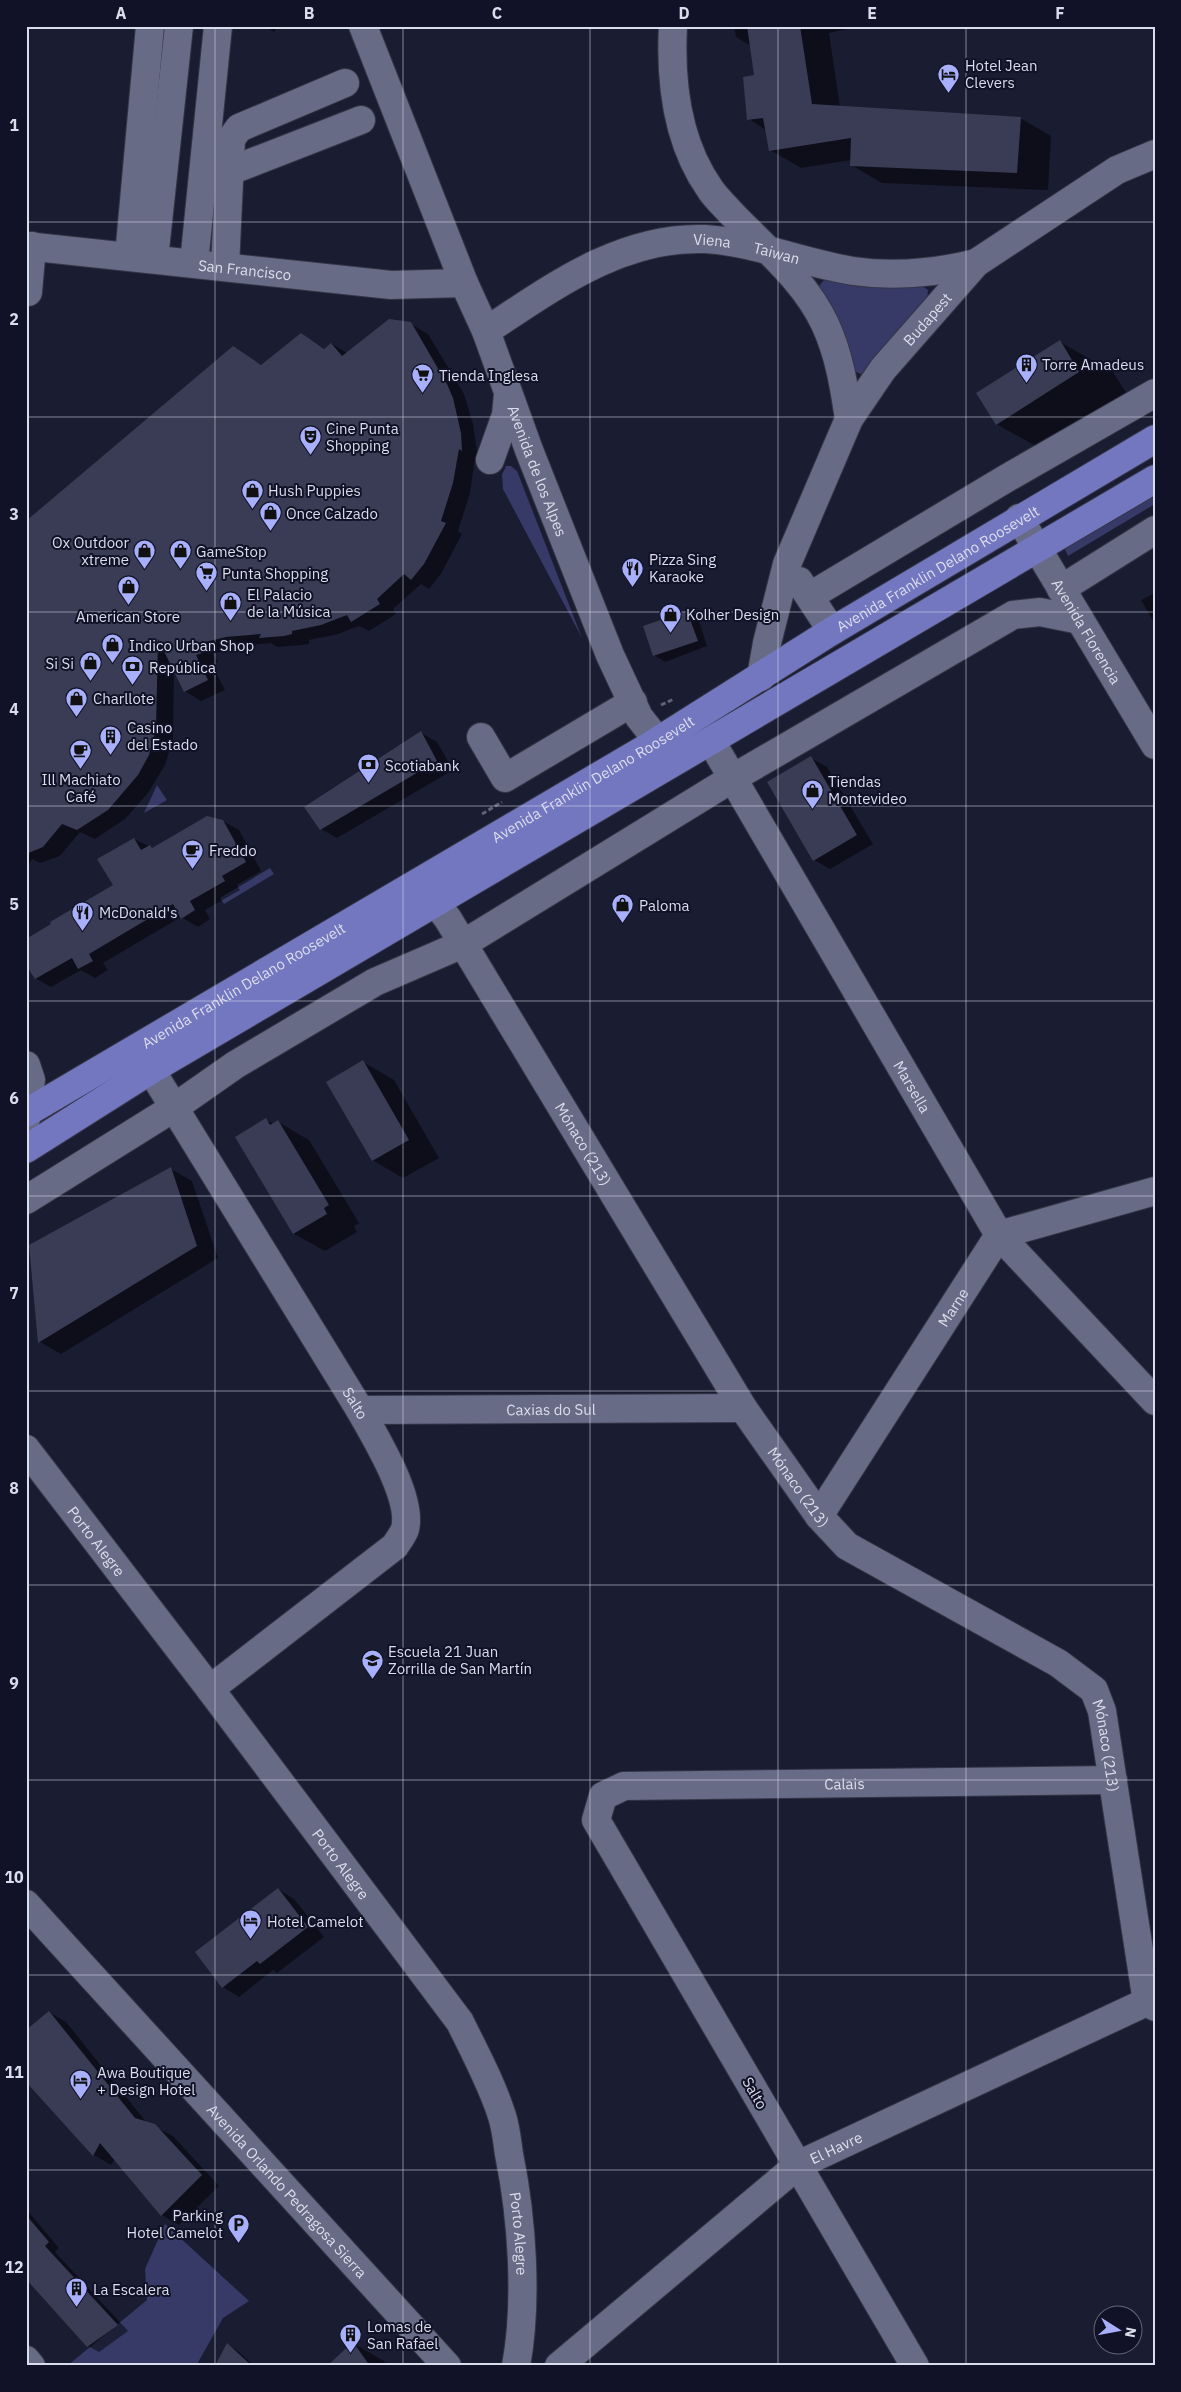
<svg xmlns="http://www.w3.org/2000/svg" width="1181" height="2392" font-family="'IBM Plex Sans',sans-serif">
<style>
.green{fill:#373a67}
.shadow{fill:#0007}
.building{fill:#393c54}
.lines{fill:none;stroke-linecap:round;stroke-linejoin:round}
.minor-casing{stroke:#353547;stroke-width:30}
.major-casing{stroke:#353547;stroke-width:30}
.path{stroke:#606275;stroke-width:3;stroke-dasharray:5 2.5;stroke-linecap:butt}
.minor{stroke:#676b85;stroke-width:28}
.major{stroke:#7277c0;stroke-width:28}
.grid{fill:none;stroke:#dbddec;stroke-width:1;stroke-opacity:0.55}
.labels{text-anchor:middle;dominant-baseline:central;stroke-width:4;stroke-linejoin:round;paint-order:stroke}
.poi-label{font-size:15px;fill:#dbddec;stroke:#111227;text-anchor:start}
.street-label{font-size:15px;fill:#dbddec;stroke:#111227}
.neatline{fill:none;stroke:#dbddec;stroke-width:2}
.grid-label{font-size:16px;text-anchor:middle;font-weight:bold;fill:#dbddec}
</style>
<rect width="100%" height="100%" fill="#1a1c31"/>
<!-- green -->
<g class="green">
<polygon points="832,279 878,287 921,285 928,290 927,301 863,375 852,370 820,292 819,286 824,280"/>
<polygon points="506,466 511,466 517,471 582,638 503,489 502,475"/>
<polygon points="1155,487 1155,504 1068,556 1062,543"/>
<polygon points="157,785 167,800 144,813"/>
<polygon points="270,868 274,874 224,904 220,898"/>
<polygon points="165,2224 249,2301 223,2318 196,2366 67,2366 147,2300 145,2269"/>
</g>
<!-- shadow -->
<g class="shadow">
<polygon points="265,26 278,26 274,32"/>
<polygon points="734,26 861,26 829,33 840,107 1020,118 1051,136 1048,190 882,183 851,165 851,160 801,168 770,150 766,130 749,119 756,76 751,46 736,37"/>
<polygon points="411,324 428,334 464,394 473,424 478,459 475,458 470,493 458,531 462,534 441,574 429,589 421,584 393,609 396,614 369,631 359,626 338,634 309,640 309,644 302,645 277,647 271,643 243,646 213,654 218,662 212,665 225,690 201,701 185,691 174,670 173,739 165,765 148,793 125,819 95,839 80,832 60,856 40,863 32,859 30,863 26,861 26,522 233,348 262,366 301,335 325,349 332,344 347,353"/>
<polygon points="1060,342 1113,372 1132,402 1050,454 996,424"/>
<polygon points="1155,593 1155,624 1141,600"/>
<polygon points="687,612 698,618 707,646 665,662 654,655"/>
<polygon points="421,733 437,742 453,770 337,838 321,829"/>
<polygon points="811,758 827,767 873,844 830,869 814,860"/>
<polygon points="223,821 239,830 261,871 237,885 240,890 205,910 210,919 198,927 181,917 103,963 108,970 95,978 81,970 51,987 35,978 114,885 134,839 153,848"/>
<polygon points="363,1062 394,1080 439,1158 403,1178 372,1160"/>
<polygon points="266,1120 274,1124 278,1122 309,1140 359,1223 354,1226 357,1232 325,1251 294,1234 237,1138"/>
<polygon points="171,1169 192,1181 218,1258 61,1354 40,1342"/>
<polygon points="278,1889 294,1899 324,1937 277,1973 273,1970 239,1997 223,1987"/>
<polygon points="49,2012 66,2022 147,2123 173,2136 219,2186 179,2225 162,2215 115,2158 111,2165 94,2155 26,2079"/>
<polygon points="26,2209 59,2248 55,2252 128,2331 99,2352 88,2346 39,2291 26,2266"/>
<polygon points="353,2343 384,2361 387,2366 329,2366"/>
<polygon points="228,2345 238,2351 252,2364 250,2366"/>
</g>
<!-- building -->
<g class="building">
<polygon points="747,26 800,26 812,104 1021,117 1017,173 850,166 851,138 769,151 763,118 747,120 743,77 754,75"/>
<polygon points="389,319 411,322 447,384 453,398 461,433 462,451 459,449 453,483 441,521 446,523 424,564 411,580 404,574 377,599 380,604 351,622 347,615 321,625 292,631 292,634 284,636 259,638 261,634 226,637 197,644 202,653 196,655 208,680 184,692 158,639 156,729 149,755 138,775 108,810 77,830 62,824 43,847 26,854 26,521 233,346 261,365 301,333 324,349 331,343 342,356"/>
<polygon points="1060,340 1079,372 996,425 976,393"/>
<polygon points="687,611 698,641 653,656 643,626"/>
<polygon points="421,731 437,761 320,830 304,807"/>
<polygon points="811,756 857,835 813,861 767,782"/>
<polygon points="207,816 223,820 246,862 222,876 225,881 190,901 195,910 181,919 173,904 89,954 93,961 78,969 72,958 35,979 26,965 26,939 51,924 50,922 113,885 97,859 134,838 141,850 150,845 152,848"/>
<polygon points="363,1060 409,1140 372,1161 326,1082"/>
<polygon points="266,1118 270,1125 278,1120 329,1205 324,1208 327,1214 293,1234 235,1137"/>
<polygon points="171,1167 197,1246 38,1343 29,1245"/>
<polygon points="278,1888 308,1927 260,1964 257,1961 222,1988 195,1952"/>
<polygon points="49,2011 135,2118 155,2124 202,2175 161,2216 100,2143 93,2156 26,2082 26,2030"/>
<polygon points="26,2215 49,2242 45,2246 118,2325 87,2347 26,2279"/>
<polygon points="353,2342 370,2366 327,2366"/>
<polygon points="227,2343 252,2366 215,2366"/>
</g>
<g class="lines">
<defs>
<g id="minor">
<path id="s1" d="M363,26L464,283L486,331L529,450L610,655L639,717L673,760"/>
<path d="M673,26C670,81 677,142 710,189C715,197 723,204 730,212C763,247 804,279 825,324C839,354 844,386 849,419"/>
<polyline points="230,171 361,120"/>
<path id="s2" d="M26,246L391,285L464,283"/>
<polyline points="129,256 150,26"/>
<polyline points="154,259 179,26"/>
<polyline points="194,263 218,26"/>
<polyline points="225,267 231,139 239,128 345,83"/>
<polyline points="28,292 32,246"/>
<path id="s3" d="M486,331C553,287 621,236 705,239C755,242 803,263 853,271C895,277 936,273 976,263"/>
<polyline points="490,460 506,415 508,394"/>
<path id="s4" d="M1019,518L1155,745"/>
<polyline points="799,581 832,631"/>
<polyline points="1061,589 1155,530"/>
<polyline points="810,596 1007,478 1155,393"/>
<path id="s5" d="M761,677L767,643L787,564L849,419L883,369L976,263L1117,170L1155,154"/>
<polyline points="481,737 505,778 633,702"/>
<path id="s6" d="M711,741L999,1235L1155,1401"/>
<path id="s7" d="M435,902L448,919L743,1408L819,1516L847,1546L1058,1663L1094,1690L1102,1711L1147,2002L1155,2007"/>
<polyline points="26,1065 31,1080 26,1119"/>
<path id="s8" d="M151,1070L360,1410C375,1437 413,1498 405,1529C403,1535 398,1541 395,1546L210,1689"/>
<polyline points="26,1200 175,1107 235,1065 375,982 463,944 733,778 1013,615 1040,612 1080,620"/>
<path id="s9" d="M360,1410L743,1408"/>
<path id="s10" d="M26,1449L210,1689L460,2022C475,2053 492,2084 502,2116C506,2128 507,2141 509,2154C522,2218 528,2301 516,2366"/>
<path id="s11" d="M819,1516L999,1235L1155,1191"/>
<path id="s12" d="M26,1904L447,2366"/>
<polyline points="26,2360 31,2366"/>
<path id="s13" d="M559,2366L798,2165L1155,1998"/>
<path id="s14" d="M915,2366L596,1820L603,1796L624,1786L1113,1780"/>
</g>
<g id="major">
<path id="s15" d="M26,1113L648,747L832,631L1155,439"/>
<polyline points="26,1149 151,1070 1155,479"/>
</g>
</defs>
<!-- minor casing -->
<use href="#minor" class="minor-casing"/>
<!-- major casing -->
<use href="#major" class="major-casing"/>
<!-- path -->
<g class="path">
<polyline points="661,705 674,699"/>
<polyline points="482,814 502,802"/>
</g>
<!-- minor -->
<use href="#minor" class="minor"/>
<!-- major -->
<use href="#major" class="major"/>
</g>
<!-- grid -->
<path class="grid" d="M215,26V2366M403,26V2366M590,26V2366M778,26V2366M966,26V2366M26,222H1155M26,417H1155M26,612H1155M26,806H1155M26,1001H1155M26,1196H1155M26,1391H1155M26,1585H1155M26,1780H1155M26,1975H1155M26,2170H1155"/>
<!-- icons -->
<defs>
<symbol id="hotel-pin" viewBox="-11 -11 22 30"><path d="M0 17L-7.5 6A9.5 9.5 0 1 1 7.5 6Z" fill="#a8b0fc" stroke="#111227"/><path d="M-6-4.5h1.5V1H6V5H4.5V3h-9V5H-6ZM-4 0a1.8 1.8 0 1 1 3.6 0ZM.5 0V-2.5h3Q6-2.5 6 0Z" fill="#111"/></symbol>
<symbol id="building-pin" viewBox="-11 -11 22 30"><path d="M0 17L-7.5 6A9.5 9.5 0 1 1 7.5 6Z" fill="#a8b0fc" stroke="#111227"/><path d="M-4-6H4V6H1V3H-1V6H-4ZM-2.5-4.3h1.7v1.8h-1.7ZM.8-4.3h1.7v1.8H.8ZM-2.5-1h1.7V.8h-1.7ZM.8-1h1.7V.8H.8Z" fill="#111"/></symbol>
<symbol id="supermarket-pin" viewBox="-11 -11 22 30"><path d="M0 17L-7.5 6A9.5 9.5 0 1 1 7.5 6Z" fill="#a8b0fc" stroke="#111227"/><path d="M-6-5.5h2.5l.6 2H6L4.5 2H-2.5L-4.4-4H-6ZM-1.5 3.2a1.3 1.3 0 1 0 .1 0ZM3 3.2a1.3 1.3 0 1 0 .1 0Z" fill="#111"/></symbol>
<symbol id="theatre-pin" viewBox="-11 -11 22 30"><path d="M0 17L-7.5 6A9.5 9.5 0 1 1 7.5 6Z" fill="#a8b0fc" stroke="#111227"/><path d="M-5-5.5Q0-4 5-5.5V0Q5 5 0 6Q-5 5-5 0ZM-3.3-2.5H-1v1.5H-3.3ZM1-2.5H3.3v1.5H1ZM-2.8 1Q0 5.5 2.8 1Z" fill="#111"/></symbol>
<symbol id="shop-pin" viewBox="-11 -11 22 30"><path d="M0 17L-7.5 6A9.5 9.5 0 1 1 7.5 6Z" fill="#a8b0fc" stroke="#111227"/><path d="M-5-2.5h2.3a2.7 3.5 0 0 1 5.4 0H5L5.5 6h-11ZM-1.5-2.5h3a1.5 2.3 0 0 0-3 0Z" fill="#111"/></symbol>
<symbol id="restaurant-pin" viewBox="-11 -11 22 30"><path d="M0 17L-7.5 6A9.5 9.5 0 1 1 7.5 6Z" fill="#a8b0fc" stroke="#111227"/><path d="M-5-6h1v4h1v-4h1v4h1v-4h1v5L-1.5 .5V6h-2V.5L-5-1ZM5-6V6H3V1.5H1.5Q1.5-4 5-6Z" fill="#111"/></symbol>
<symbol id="bank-pin" viewBox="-11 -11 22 30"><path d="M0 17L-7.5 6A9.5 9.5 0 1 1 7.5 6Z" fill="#a8b0fc" stroke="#111227"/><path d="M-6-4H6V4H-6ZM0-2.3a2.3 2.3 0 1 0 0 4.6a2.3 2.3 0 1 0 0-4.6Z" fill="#111"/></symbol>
<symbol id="cafe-pin" viewBox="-11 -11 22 30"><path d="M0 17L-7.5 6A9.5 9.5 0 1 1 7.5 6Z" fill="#a8b0fc" stroke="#111227"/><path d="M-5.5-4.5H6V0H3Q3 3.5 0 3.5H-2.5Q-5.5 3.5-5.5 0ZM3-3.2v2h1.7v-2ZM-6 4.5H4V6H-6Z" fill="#111"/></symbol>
<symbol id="school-pin" viewBox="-11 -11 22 30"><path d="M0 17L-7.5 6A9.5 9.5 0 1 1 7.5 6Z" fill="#a8b0fc" stroke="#111227"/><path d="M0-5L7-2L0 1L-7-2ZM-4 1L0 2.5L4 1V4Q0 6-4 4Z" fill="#111"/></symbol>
<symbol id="parking-pin" viewBox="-11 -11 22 30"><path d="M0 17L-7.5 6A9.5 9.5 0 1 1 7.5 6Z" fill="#a8b0fc" stroke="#111227"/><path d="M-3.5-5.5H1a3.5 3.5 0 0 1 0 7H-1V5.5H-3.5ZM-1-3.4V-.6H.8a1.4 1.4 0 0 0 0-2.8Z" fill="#111"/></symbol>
</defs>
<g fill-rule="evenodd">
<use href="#hotel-pin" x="936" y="62" width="25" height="34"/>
<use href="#building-pin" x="1014" y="352" width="25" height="34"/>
<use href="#supermarket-pin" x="410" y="362" width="25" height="34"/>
<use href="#theatre-pin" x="298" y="424" width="25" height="34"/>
<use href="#shop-pin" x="240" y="478" width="25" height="34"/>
<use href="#shop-pin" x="258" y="500" width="25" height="34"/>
<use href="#shop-pin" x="132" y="538" width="25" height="34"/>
<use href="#shop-pin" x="168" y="538" width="25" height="34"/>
<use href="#restaurant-pin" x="620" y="556" width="25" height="34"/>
<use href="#supermarket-pin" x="194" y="560" width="25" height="34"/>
<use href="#shop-pin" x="116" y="574" width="25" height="34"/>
<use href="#shop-pin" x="218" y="590" width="25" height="34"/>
<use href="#shop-pin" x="658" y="602" width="25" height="34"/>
<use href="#shop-pin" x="100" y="632" width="25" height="34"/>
<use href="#shop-pin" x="78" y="650" width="25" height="34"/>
<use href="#bank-pin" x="120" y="654" width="25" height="34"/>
<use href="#shop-pin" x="64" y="686" width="25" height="34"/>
<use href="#building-pin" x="98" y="724" width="25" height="34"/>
<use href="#cafe-pin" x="68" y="738" width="25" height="34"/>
<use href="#bank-pin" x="356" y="752" width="25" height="34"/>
<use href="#shop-pin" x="800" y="778" width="25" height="34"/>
<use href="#cafe-pin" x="180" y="838" width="25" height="34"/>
<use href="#shop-pin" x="610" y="892" width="25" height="34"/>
<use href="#restaurant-pin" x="70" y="900" width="25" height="34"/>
<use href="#school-pin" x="360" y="1648" width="25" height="34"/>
<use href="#hotel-pin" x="238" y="1908" width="25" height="34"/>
<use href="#hotel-pin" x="68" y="2068" width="25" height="34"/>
<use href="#parking-pin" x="226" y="2212" width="25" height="34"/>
<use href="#building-pin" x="64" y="2276" width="25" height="34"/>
<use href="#building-pin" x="338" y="2322" width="25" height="34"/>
</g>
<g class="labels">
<!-- poi labels -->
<g class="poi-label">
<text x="965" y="65">Hotel Jean<tspan x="965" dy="17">Clevers</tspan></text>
<text x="1042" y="364">Torre Amadeus</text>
<text x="439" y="375">Tienda Inglesa</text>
<text x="326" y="428">Cine Punta<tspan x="326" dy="17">Shopping</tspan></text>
<text x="268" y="490">Hush Puppies</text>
<text x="286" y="513">Once Calzado</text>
<text x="129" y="542" text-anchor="end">Ox Outdoor<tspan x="129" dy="17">xtreme</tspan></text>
<text x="196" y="551">GameStop</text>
<text x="649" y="559">Pizza Sing<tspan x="649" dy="17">Karaoke</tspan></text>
<text x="222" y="573">Punta Shopping</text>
<text x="247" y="594">El Palacio<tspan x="247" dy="17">de la Música</tspan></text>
<text x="686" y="614">Kolher Design</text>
<text x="128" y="616" text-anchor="middle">American Store</text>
<text x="129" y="645">Indico Urban Shop</text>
<text x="74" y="663" text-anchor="end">Si Si</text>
<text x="149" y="667">República</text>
<text x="93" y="698">Charllote</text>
<text x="127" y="727">Casino<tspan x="127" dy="17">del Estado</tspan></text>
<text x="385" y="765">Scotiabank</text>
<text x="81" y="779" text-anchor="middle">Ill Machiato<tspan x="81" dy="17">Café</tspan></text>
<text x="828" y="781">Tiendas<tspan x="828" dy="17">Montevideo</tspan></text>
<text x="209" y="850">Freddo</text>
<text x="639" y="905">Paloma</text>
<text x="99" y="912">McDonald's</text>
<text x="388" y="1651">Escuela 21 Juan<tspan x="388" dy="17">Zorrilla de San Martín</tspan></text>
<text x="267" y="1921">Hotel Camelot</text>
<text x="97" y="2072">Awa Boutique<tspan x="97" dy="17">+ Design Hotel</tspan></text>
<text x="223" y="2215" text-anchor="end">Parking<tspan x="223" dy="17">Hotel Camelot</tspan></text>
<text x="93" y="2289">La Escalera</text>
<text x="367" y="2326">Lomas de<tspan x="367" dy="17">San Rafael</tspan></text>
</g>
<!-- street labels -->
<g class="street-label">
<text stroke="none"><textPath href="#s3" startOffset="249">Viena</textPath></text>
<text stroke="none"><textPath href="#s3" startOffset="315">Taiwan</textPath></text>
<text stroke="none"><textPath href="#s2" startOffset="220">San Francisco</textPath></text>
<text stroke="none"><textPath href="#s5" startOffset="401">Budapest</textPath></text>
<text stroke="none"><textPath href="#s1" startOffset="478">Avenida de los Alpes</textPath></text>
<text stroke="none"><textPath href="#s15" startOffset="1062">Avenida Franklin Delano Roosevelt</textPath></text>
<text stroke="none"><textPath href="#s4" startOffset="132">Avenida Florencia</textPath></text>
<text stroke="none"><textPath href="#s15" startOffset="658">Avenida Franklin Delano Roosevelt</textPath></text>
<text stroke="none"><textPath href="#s15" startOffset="252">Avenida Franklin Delano Roosevelt</textPath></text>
<text stroke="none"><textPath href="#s6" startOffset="400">Marsella</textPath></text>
<text stroke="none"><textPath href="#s7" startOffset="284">Mónaco (213)</textPath></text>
<text stroke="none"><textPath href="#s11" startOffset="248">Marne</textPath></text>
<text stroke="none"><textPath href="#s8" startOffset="391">Salto</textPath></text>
<text stroke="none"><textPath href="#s9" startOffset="191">Caxias do Sul</textPath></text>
<text stroke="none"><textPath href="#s7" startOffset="689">Mónaco (213)</textPath></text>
<text stroke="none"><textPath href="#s10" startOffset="116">Porto Alegre</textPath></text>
<text stroke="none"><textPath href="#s7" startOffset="1109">Mónaco (213)</textPath></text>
<text stroke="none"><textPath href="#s14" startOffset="901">Calais</textPath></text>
<text stroke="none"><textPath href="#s10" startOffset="521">Porto Alegre</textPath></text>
<text transform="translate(755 2093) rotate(60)">Salto</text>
<text stroke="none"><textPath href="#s13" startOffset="354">El Havre</textPath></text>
<text stroke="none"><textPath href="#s12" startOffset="388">Avenida Orlando Pedragosa Sierra</textPath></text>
<text stroke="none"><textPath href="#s10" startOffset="941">Porto Alegre</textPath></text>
</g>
</g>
<!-- border -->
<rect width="1181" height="2392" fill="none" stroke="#111227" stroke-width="55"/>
<!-- north arrow -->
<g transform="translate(1118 2330) rotate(101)"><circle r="24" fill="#111227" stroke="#626376"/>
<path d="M0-4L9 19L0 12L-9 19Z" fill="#a8b0fc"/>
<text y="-8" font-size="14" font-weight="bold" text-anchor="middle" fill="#dbddec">N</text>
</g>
<rect x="28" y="28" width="1126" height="2336" class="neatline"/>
<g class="grid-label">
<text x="121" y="19">A</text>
<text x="309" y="19">B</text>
<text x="497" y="19">C</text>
<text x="684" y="19">D</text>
<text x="872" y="19">E</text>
<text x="1060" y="19">F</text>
<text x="14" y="131">1</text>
<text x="14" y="325">2</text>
<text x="14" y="520">3</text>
<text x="14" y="715">4</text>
<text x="14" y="910">5</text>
<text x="14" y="1104">6</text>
<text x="14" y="1299">7</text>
<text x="14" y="1494">8</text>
<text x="14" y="1689">9</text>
<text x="14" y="1883">10</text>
<text x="14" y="2078">11</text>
<text x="14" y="2273">12</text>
</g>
</svg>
